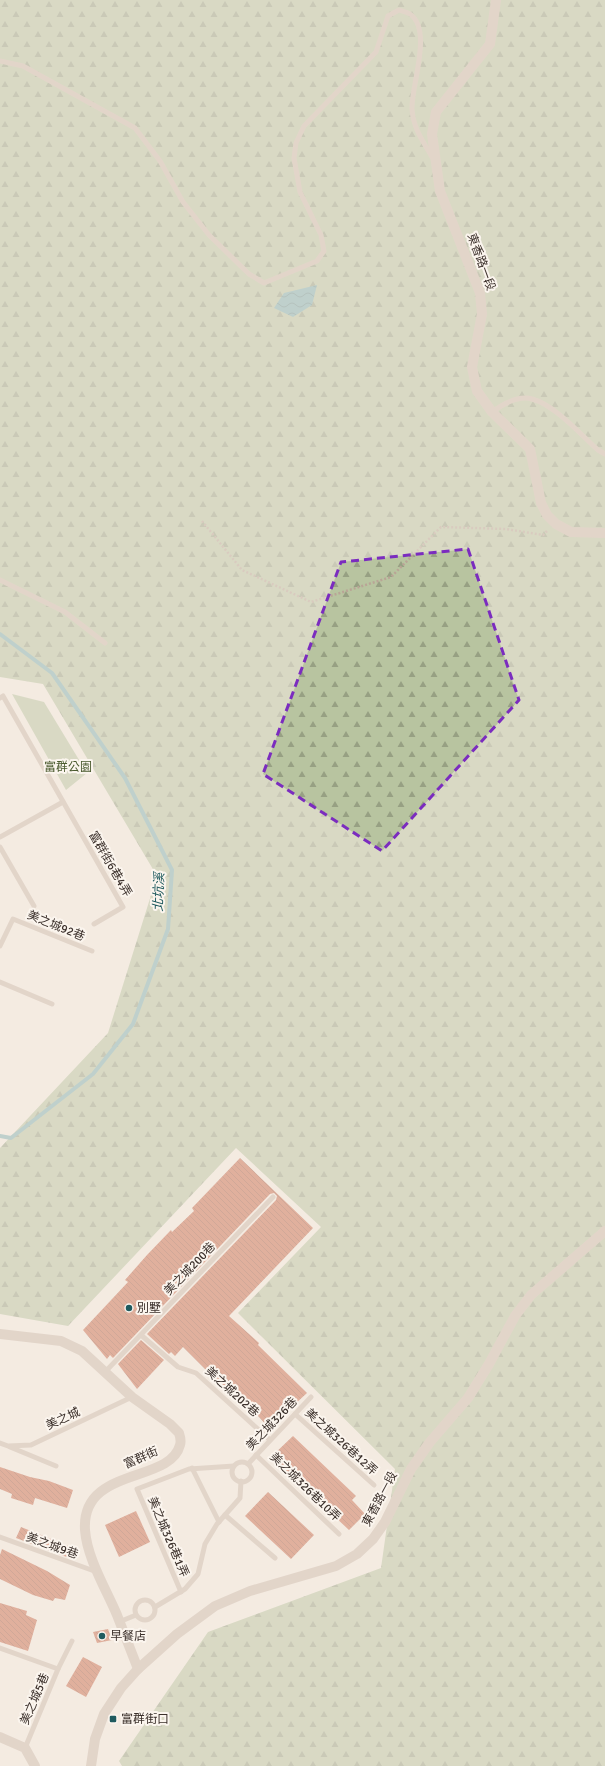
<svg xmlns="http://www.w3.org/2000/svg" width="605" height="1766" font-family="Signika,'Noto Sans TC',sans-serif">
<style>
.green{fill:#b8c4a0}
.forest{fill:url(#forest-firs)}
.water{fill:url(#water-waves)}
.lines{fill:none;stroke-linecap:round;stroke-linejoin:round}
.stream{stroke:#7fb0b2;stroke-width:4}
.building{fill:url(#building-back-hatch)}
.path{stroke:#b9a596;stroke-width:2.5;stroke-dasharray:2 2;stroke-linecap:butt}
.service{stroke:#cdbbac;stroke-width:5}
.minor{stroke:#cdbbac;stroke-width:10}
.tertiary{stroke:#cdbbac;stroke-width:10}
.marked{fill:none;stroke:#7b2cbf;stroke-width:3;stroke-dasharray:8 5;stroke-linejoin:round}
.poi-dot{fill:#1f5a5e;stroke:#fbf5ee;stroke-width:1.5}
.labels{text-anchor:middle;dominant-baseline:central;stroke-width:4;stroke-linejoin:round;paint-order:stroke}
.street-label{font-size:12px;fill:#3b302b;stroke:#fbf5ee}
.park-label{font-size:12px;fill:#4a5a2e;stroke:#fbf5ee}
.poi-label{font-size:12px;fill:#3b302b;stroke:#fbf5ee;text-anchor:start}
.water-label{font-size:13px;font-style:italic;fill:#1f5a5e;stroke:#fbf5ee}
</style>
<defs>
<pattern id="forest-firs" width="22" height="20" patternUnits="userSpaceOnUse"><rect width="22" height="20" fill="#b8c4a0"/><path d="M5 1l3.5 6h-7zM16 11l3.5 6h-7z" fill="#97a083"/></pattern>
<pattern id="water-waves" width="16" height="10" patternUnits="userSpaceOnUse"><rect width="16" height="10" fill="#7fb0b2"/><path d="M0 5q4-4 8 0t8 0" fill="none" stroke="#699091"/></pattern>
<pattern id="building-back-hatch" width="6" height="6" patternUnits="userSpaceOnUse"><rect width="6" height="6" fill="#c8694b"/><path d="M-1 5l2 2M0 0l6 6M5-1l2 2" fill="none" stroke="#a4573f"/></pattern>
</defs>
<rect width="100%" height="100%" fill="#f4ebe1"/>
<!-- green -->
<polygon class="green" points="12,694 44,702 87,773 66,790"/>
<!-- forest -->
<polygon class="forest" points="0,0 605,0 605,1766 122,1766 119,1761 208,1632 381,1568 395,1469 238,1313 321,1227 236,1148 68,1326 0,1314 0,1148 108,1033 157,876 43,684 0,677"/>
<!-- water -->
<polygon class="water" points="317,285 312,305 293,317 274,308 284,293"/>
<g class="lines">
<!-- stream -->
<polyline class="stream" points="0,634 52,673 125,778 172,870 168,929 133,1024 93,1074 11,1138 0,1136"/>
</g>
<!-- building -->
<g class="building">
<polygon points="240,1158 313,1228 229,1316 259,1343 258,1345 307,1393 269,1428 249,1406 248,1408 221,1383 220,1384 183,1347 175,1356 171,1352 169,1354 147,1334 276,1200 277,1196 274,1193 270,1194 113,1358 110,1355 107,1359 83,1330 128,1282 125,1280 147,1255 171,1230 172,1232 194,1211 192,1208"/>
<polygon points="141,1340 164,1360 137,1389 118,1364"/>
<polygon points="293,1436 356,1496 352,1500 365,1514 349,1530 271,1457"/>
<polygon points="0,1467 30,1477 49,1481 73,1490 67,1508 35,1498 33,1505 11,1498 12,1494 0,1489"/>
<polygon points="268,1492 314,1535 291,1559 245,1516"/>
<polygon points="136,1511 150,1542 119,1557 105,1525"/>
<polygon points="21,1527 76,1549 72,1559 16,1538"/>
<polygon points="2,1549 47,1571 70,1585 65,1600 55,1598 53,1601 33,1595 0,1579 0,1555"/>
<polygon points="0,1603 27,1611 26,1615 37,1620 28,1651 0,1642"/>
<polygon points="108,1629 112,1640 97,1643 93,1632"/>
<polygon points="83,1657 102,1667 86,1697 66,1686"/>
</g>
<g class="lines">
<!-- path -->
<polyline class="path" points="202,521 242,570 311,602 391,577 441,527 506,529 543,535 548,530"/>
<!-- service -->
<g class="service">
<path d="M0,61L23,66L135,128L160,161L183,202L209,235L249,274L264,283L317,261L324,251L321,235L300,192L294,158L296,143L304,126L376,52L388,16L399,10C402,11 407,12 410,14C433,30 411,86 412,109C413,128 423,141 432,157"/>
<path d="M492,412C503,404 518,395 532,399C555,405 581,435 598,450L605,454"/>
<polyline points="0,580 65,612 105,643"/>
<polyline points="0,698 3,696 123,907 94,924"/>
<polyline points="0,837 63,802"/>
<polyline points="0,847 34,906"/>
<polyline points="0,946 13,919 92,951"/>
<polyline points="0,982 52,1004"/>
<polyline points="141,1335 178,1367 196,1373 270,1440"/>
<polyline points="105,1372 273,1197"/>
<polyline points="295,1414 374,1485"/>
<polyline points="0,1443 8,1446 31,1445 132,1397"/>
<polyline points="10,1447 56,1466"/>
<polyline points="256,1455 339,1534"/>
<circle cx="242" cy="1472" r="10"/>
<polyline points="248,1464 311,1397"/>
<polyline points="192,1468 219,1522"/>
<polyline points="225,1515 275,1558"/>
<polyline points="0,1537 97,1572"/>
<polyline points="181,1592 137,1489 189,1469 234,1466"/>
<circle cx="145" cy="1610" r="10"/>
<polyline points="155,1607 185,1589 198,1574 205,1544 217,1524 240,1498 241,1481"/>
<polyline points="119,1622 136,1615"/>
<polyline points="0,1648 58,1669 25,1748"/>
<polyline points="58,1669 72,1641"/>
</g>
<!-- minor -->
<g class="minor">
<path d="M0,1334L61,1341L82,1351L132,1397L170,1424L179,1433C180,1436 181,1442 180,1445C170,1484 81,1466 85,1530C87,1558 106,1589 117,1615C124,1633 131,1651 138,1669"/>
<polyline points="0,1737 25,1748 35,1766"/>
</g>
<!-- tertiary -->
<g class="tertiary">
<polyline points="496,0 490,44 436,112 432,134 440,191 480,293 482,314 472,367 477,391 492,412 530,449 541,503 547,515 556,524 571,532 605,533"/>
<polyline points="91,1766 95,1739 104,1714 121,1688 138,1669 177,1634 215,1606 250,1591 336,1566 357,1554 373,1539 385,1522 411,1469 430,1442 468,1398 489,1364 515,1316 531,1295 605,1231"/>
</g>
</g>
<!-- marked area -->
<path d="M0 0H605V1766H0ZM468,549L519,700L382,851L263,774L341,562Z" fill="#f4ebe1" fill-opacity=".55" fill-rule="evenodd"/>
<path class="marked" d="M468,549L519,700L382,851L263,774L341,562Z"/>
<!-- markers -->
<g class="poi-dot">
<circle cx="129" cy="1308" r="4"/>
<circle cx="102" cy="1636" r="4"/>
<rect x="109" y="1715" width="8" height="8" rx="2"/>
</g>
<g class="labels">
<!-- street labels -->
<g class="street-label">
<text transform="translate(481 262) rotate(70)">東香路一段</text>
<text transform="translate(110 864) rotate(60)">富群街6巷4弄</text>
<text transform="translate(56 926) rotate(22)">美之城92巷</text>
<text transform="translate(190 1269) rotate(-46)">美之城200巷</text>
<text transform="translate(232 1392) rotate(42)">美之城202巷</text>
<text transform="translate(63 1419) rotate(-25)">美之城</text>
<text transform="translate(272 1424) rotate(-46)">美之城326巷</text>
<text transform="translate(341 1442) rotate(42)">美之城326巷12弄</text>
<text transform="translate(141 1458) rotate(-24)">富群街</text>
<text transform="translate(305 1487) rotate(44)">美之城326巷10弄</text>
<text transform="translate(380 1499) rotate(-62)">東香路一段</text>
<text transform="translate(168 1537) rotate(67)">美之城326巷1弄</text>
<text transform="translate(52 1546) rotate(20)">美之城9巷</text>
<text transform="translate(35 1699) rotate(-67)">美之城5巷</text>
</g>
<!-- park labels -->
<g class="park-label">
<text x="68" y="767">富群公園</text>
</g>
<!-- poi labels -->
<g class="poi-label">
<text x="137" y="1308">別墅</text>
<text x="110" y="1636">早餐店</text>
<text x="121" y="1719">富群街口</text>
</g>
<!-- water labels -->
<g class="water-label">
<text transform="translate(159 892) rotate(-88)">北坑溪</text>
</g>
</g>
</svg>
